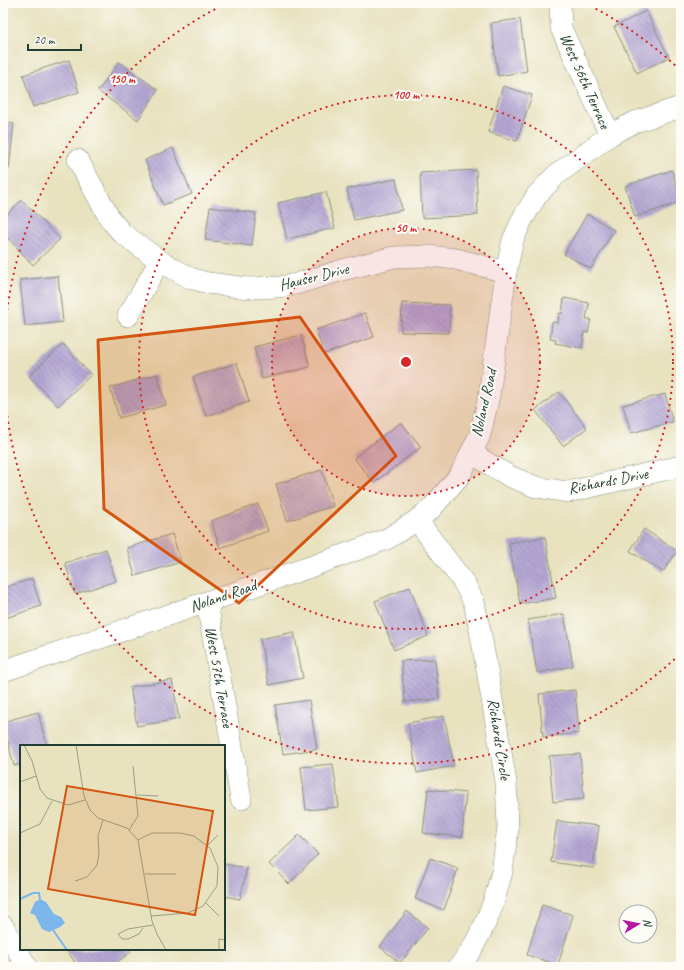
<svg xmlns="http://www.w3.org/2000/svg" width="684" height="970" font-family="Caveat,sans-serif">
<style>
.building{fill:url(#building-back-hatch)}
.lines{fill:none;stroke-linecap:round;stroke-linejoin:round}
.street-casing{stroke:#84907a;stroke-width:22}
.street{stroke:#fff;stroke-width:21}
.marked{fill:#d45610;fill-opacity:0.2;stroke:#d45610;stroke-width:3;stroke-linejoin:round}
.ring{fill:none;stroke:#d62828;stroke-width:2;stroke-dasharray:2 4}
.labels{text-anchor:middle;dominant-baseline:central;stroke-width:4;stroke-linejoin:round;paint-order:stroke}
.street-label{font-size:16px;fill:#1f3d34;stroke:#fdfcf7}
.inset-river{fill:none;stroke:#7bb7ed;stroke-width:2}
.inset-road{fill:none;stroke:#98a087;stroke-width:1}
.view{fill:#d45610;fill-opacity:0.15;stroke:#d45610;stroke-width:2}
.inset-edge{fill:none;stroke:#1f3d34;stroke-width:2}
.centre{fill:#d62828;stroke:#fdfcf7;stroke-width:2}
.ring-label{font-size:12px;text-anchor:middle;font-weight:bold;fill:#d62828;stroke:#fdfcf7;stroke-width:4;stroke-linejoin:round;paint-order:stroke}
</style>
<defs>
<pattern id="building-back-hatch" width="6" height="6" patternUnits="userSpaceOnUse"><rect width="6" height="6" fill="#b5a7d4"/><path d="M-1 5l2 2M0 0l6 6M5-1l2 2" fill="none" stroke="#9389ad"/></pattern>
</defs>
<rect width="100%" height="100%" fill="#fdfcf7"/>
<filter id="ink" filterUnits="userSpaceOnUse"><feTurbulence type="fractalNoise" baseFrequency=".025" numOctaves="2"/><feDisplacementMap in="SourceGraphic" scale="8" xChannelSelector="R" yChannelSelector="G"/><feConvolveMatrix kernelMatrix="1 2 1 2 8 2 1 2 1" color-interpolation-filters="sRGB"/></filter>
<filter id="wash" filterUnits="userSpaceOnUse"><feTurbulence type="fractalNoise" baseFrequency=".012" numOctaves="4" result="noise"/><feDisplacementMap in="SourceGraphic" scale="16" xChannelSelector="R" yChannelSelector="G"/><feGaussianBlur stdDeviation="0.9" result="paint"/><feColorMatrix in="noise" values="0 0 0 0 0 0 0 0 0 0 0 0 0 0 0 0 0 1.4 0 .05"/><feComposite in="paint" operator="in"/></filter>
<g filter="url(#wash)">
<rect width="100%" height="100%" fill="#e8e2bf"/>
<g id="blocks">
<!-- building -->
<g class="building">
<polygon points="646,11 669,57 637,73 614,27"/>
<polygon points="520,19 527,71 498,76 491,23"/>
<polygon points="69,60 79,92 33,107 23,75"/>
<polygon points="119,62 158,90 138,120 98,91"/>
<polygon points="503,86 532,95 517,141 488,132"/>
<polygon points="3,122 14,124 9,169 3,168"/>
<polygon points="173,148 192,194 163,205 145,160"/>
<polygon points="476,170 478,215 422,218 420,173"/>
<polygon points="672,170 681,202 635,217 625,186"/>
<polygon points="396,179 402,210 354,220 347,189"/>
<polygon points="326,192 335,228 287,239 278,203"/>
<polygon points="22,200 60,239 33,265 3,233 3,218"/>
<polygon points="210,207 256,213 252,246 205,240"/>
<polygon points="587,214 614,230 591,269 564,254"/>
<polygon points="58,276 63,322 25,326 20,280"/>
<polygon points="564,298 589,303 586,319 591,319 588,333 584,332 582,348 555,343 556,340 550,339 552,322 558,323 559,313 562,314"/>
<polygon points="402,303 450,305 449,333 401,332"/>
<polygon points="365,313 374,337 324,354 316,330"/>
<polygon points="301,335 310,367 262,379 254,347"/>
<polygon points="63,344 91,375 58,406 29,376"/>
<polygon points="237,363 249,402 206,416 193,377"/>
<polygon points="157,374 166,405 119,418 110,388"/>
<polygon points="559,392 587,428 563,446 535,410"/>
<polygon points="665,394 673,422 631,433 623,405"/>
<polygon points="401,422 421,447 374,483 354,458"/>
<polygon points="322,470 333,506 287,521 276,484"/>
<polygon points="258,504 268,531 220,548 211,521"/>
<polygon points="644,529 677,551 663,572 630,551"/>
<polygon points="172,534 181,562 135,576 127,548"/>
<polygon points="545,537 556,598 520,604 509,543"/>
<polygon points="106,549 116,581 75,594 65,563"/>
<polygon points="32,579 41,606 3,619 3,588"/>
<polygon points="410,587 428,636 394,650 375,601"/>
<polygon points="564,614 573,666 537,673 528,620"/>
<polygon points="294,632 303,678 269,685 260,639"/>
<polygon points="435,659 439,699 405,702 401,661"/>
<polygon points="172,680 179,719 137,726 130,687"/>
<polygon points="575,690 579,733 543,737 539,694"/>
<polygon points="309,700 317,749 283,754 275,705"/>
<polygon points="38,712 47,746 21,746 21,764 14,766 3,722"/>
<polygon points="444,716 454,766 417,773 408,723"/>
<polygon points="580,754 584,799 553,802 549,756"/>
<polygon points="333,764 339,807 306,810 301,767"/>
<polygon points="428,789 466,793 462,837 423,833"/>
<polygon points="557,821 599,826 593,868 551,862"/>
<polygon points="299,835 318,854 289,884 269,864"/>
<polygon points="430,858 458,868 444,910 415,899"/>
<polygon points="224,864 247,868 240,899 224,896"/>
<polygon points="542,905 573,915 558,965 527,955"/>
<polygon points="407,911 428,928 400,963 380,947"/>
<polygon points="66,949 129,949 131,952 110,967 78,967"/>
</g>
</g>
</g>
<g filter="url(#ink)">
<use href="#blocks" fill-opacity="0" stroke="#84907a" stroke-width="1"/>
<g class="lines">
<defs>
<g id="street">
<polyline points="560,3 561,28 610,135"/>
<polyline points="78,160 110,219 122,233 160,261 190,278 208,283 248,288 279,287 296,284 346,269 394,257 429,256 456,259 506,272"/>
<polyline points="128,316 160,261"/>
<polyline points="471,453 509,476 536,487 568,492 681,466"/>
<polyline points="417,520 464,583 474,602 482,641 506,782 508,827 502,872 493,904 485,924 472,949 459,967"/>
<polyline points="207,602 241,799"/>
<polyline points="3,671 310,567 387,539 417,520 431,509 460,475 480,435 489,396 506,272 513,240 523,218 537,195 556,175 610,135 635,122 681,107"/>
<polyline points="3,926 27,967"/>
</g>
</defs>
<!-- street casing -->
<use href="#street" class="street-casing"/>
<!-- street -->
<use href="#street" class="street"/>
</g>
</g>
<!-- marked area -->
<path class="marked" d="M300,317L396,456L239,603L104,509L98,340Z"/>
<!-- distance rings -->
<circle cx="406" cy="362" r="134" fill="#d62828" fill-opacity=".12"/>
<g class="ring">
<circle cx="406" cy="362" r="134"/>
<circle cx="406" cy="362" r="267"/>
<path d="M679 655A401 401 0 1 1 227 3M585 3A401 401 0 0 1 679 69"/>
</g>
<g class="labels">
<!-- street labels -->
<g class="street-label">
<text transform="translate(585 81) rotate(66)">West 56th Terrace</text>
<text transform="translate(314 277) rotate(-14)">Hauser Drive</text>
<text transform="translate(484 403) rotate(-77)">Noland Road</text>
<text transform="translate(608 481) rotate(-11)">Richards Drive</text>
<text transform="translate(223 596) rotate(-19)">Noland Road</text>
<text transform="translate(219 677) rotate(80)">West 57th Terrace</text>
<text transform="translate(499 739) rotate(81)">Richards Circle</text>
</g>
</g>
<!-- overview -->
<g transform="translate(20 745)">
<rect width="205" height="205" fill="#e8e2bf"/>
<path d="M20,154L26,157L34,169L41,172L45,178L40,182L29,187L22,184L15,170L10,168L15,157Z" fill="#7bb7ed"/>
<path class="inset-river" d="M0,154L13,148H19L20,154M33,185L47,205"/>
<path class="inset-road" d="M4,0L12,16L20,44L27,53L48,60L65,55M56,0L64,51L70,65L78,73L107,83L118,95L132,176L137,189L146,205M0,37L16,31M117,50L138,51M109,85L118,71L113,21M0,88L20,79L32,56M118,95L132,88H160L174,91L190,103L198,122L197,141L183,161L168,168L131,171M187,101L198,90M125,129H156M55,136L67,132L77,120L79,109L78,91L83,75M186,158L199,171M123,183L119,189L108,194H102L98,189L108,184L133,180M199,205V194L205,195"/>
<path class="view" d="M47,41L193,66L175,170L28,144Z"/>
<rect width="205" height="205" class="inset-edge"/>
</g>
<circle cx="406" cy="362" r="6" class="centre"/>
<g class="ring-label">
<text x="122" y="83">150 m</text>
<text x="406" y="99">100 m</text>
<text x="406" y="232">50 m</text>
</g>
<!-- margin -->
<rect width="684" height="970" fill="none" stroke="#fdfcf7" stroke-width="16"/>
<!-- north arrow -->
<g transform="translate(638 924) rotate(80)"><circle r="19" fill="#fdfcf7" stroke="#a4b0a9"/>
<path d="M0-3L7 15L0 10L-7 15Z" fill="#b5179e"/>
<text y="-6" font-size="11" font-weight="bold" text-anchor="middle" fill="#1f3d34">N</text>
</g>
<!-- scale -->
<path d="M28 44v6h53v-6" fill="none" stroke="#1f3d34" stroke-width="2"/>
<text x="34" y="44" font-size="12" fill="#1f3d34" stroke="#fdfcf7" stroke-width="3" paint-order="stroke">20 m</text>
</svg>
